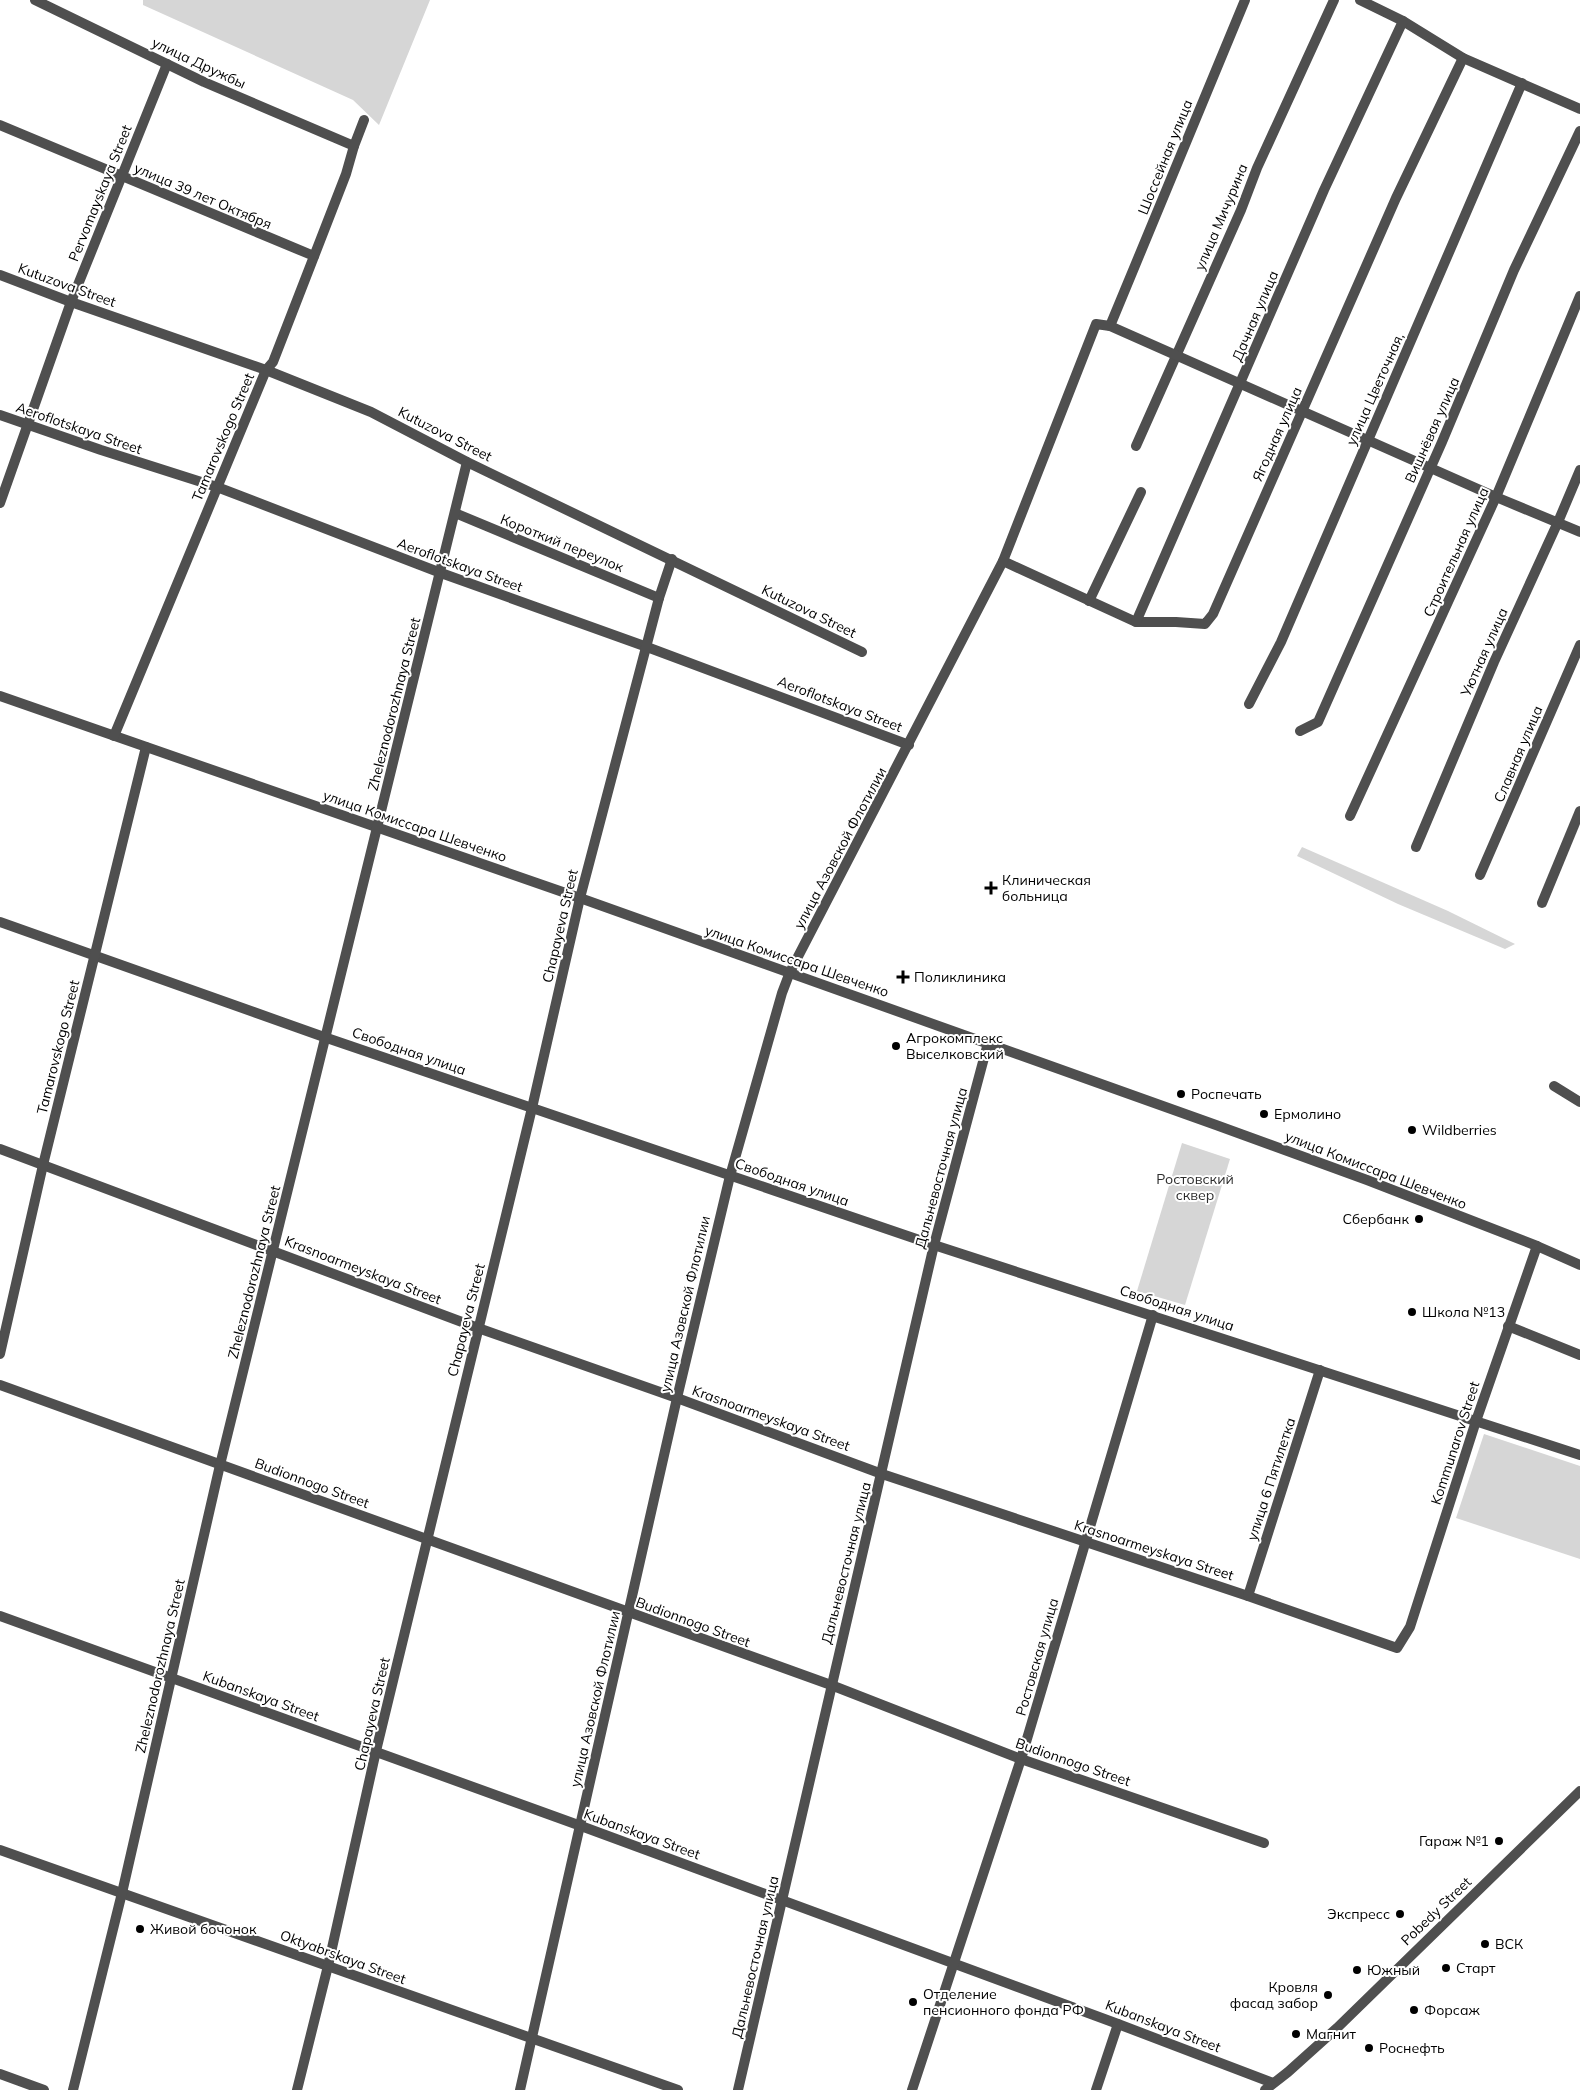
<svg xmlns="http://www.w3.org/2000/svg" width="1580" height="2090" font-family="Mulish,sans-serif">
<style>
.green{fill:#d6d6d6}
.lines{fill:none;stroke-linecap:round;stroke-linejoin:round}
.minor{stroke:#4f4f4f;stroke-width:10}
.tertiary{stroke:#4f4f4f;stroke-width:10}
.poi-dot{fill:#000;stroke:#fff;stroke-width:2}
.labels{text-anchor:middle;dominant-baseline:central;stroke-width:4;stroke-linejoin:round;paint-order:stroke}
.street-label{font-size:14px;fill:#000;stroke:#fff}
.poi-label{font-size:14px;fill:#000;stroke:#fff;text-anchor:start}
.park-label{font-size:14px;fill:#2d2d2d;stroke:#fff}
</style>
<rect width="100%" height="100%" fill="#fff"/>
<!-- green -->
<g class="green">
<polygon points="143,0 430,0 379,125 353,100 143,5"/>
<polygon points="1302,847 1448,911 1515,944 1505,949 1398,904 1297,856"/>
<polygon points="1182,1143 1230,1159 1185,1305 1137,1291"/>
<polygon points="1484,1434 1580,1466 1580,1559 1456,1518"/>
</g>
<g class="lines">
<!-- minor -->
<g class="minor">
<polyline points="35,0 204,82 354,146"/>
<polyline points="1360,0 1403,21 1463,58 1580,109"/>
<polyline points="0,125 314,256"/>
<polyline points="0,275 71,302 266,370 371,412 467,462 862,652"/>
<polyline points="1110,326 1245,0"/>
<polyline points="0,415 101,450 217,487 441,573 647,647 909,745"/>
<polyline points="1136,446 1241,210 1257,168 1334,0"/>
<polyline points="0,503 71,302 167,64"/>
<polyline points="455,513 659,598"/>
<polyline points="1003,561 1136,622 1176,622 1205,624 1213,614 1396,198 1463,58"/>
<polyline points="1089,601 1141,492"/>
<polyline points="1136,622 1324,190 1403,21"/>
<polyline points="0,696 580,898 1216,1125 1367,1180 1537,1246 1580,1265"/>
<polyline points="1249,704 1281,642 1522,83"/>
<polyline points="1300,731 1318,722 1442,442 1514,270 1580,131"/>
<polyline points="114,736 266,370 273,362 346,174 354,146 364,120"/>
<polyline points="1350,816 1496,497 1580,296"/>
<polyline points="1416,847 1494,662 1558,522 1580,470"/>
<polyline points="1480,875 1580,645"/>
<polyline points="1542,903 1580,811"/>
<polyline points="0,922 324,1037 934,1245 1580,1455"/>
<polyline points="1554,1086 1580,1102"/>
<polyline points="0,1149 478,1328 677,1398 882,1474 1248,1596 1397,1648 1410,1627 1476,1421 1537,1246"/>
<polyline points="1508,1326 1580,1355"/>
<polyline points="0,1354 43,1165 146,747"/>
<polyline points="0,1385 831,1685 1021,1759 1264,1843"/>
<polyline points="1248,1596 1320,1370"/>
<polyline points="0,1616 581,1826 1118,2024 1273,2083"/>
<polyline points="0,1850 678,2090"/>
<polyline points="0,2074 44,2090"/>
<polyline points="73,2090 122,1893 220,1465 467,462"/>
<polyline points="297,2090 328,1966 376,1751 532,1108 580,898 659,598 672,559"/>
<polyline points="520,2090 677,1398 730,1176 782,993 790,972 1003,561 1096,324 1110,326 1496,497 1580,532"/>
<polyline points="738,2090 934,1245 988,1043"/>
<polyline points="912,2090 1021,1759 1153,1315"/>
<polyline points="1096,2090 1118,2024"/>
</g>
<!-- tertiary -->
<polyline class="tertiary" points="1265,2090 1288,2072 1337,2028 1580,1791"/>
</g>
<!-- markers -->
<g class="poi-dot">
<path d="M988.5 880.5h5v5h5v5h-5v5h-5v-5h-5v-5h5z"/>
<path d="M900.5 969.5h5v5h5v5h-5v5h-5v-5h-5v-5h5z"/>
<circle cx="896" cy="1046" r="5"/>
<circle cx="1181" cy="1094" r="5"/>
<circle cx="1264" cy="1114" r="5"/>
<circle cx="1412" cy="1130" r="5"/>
<circle cx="1419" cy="1219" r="5"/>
<circle cx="1412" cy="1312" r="5"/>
<circle cx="1499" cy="1841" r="5"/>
<circle cx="1400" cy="1914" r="5"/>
<circle cx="140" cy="1929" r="5"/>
<circle cx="1485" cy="1944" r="5"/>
<circle cx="1446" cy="1968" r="5"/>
<circle cx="1357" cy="1970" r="5"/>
<circle cx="1328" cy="1995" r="5"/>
<circle cx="913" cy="2002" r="5"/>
<circle cx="1414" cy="2010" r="5"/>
<circle cx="1296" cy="2034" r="5"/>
<circle cx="1369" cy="2048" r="5"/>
</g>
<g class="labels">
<!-- street labels -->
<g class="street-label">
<text transform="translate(199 63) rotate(25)">улица Дружбы</text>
<text transform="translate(1165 157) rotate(-68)">Шоссейная улица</text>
<text transform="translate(100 193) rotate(-68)">Pervomayskaya Street</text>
<text transform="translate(203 196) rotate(23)">улица 39 лет Октября</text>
<text transform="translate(1221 217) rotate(-67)">улица Мичурина</text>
<text transform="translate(67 285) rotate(20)">Kutuzova Street</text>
<text transform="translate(1255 316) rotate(-67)">Дачная улица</text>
<text transform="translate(1375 389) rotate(-66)">улица Цветочная,</text>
<text transform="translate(79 428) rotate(19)">Aeroflotskaya Street</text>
<text transform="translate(1432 430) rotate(-66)">Вишнёвая улица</text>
<text transform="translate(445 434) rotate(27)">Kutuzova Street</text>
<text transform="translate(1277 434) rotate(-66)">Ягодная улица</text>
<text transform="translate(223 437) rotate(-67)">Tamarovskogo Street</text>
<text transform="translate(562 543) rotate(22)">Короткий переулок</text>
<text transform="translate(1456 552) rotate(-66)">Строительная улица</text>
<text transform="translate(460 565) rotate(20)">Aeroflotskaya Street</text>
<text transform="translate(809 611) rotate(26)">Kutuzova Street</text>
<text transform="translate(1484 652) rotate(-66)">Уютная улица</text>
<text transform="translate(394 704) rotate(-76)">Zheleznodorozhnaya Street</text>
<text transform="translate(840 704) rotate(21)">Aeroflotskaya Street</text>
<text transform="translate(1518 754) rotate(-67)">Славная улица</text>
<text transform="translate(415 826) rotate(19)">улица Комиссара Шевченко</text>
<text transform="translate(840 848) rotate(-62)">улица Азовской Флотилии</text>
<text transform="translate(560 926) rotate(-77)">Chapayeva Street</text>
<text transform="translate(797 961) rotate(19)">улица Комиссара Шевченко</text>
<text transform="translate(58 1047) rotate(-76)">Tamarovskogo Street</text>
<text transform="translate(409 1051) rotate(19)">Свободная улица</text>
<text transform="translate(941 1168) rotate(-75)">Дальневосточная улица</text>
<text transform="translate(1376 1170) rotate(21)">улица Комиссара Шевченко</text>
<text transform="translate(792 1182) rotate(19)">Свободная улица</text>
<text transform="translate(363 1270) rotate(21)">Krasnoarmeyskaya Street</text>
<text transform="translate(254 1272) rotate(-76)">Zheleznodorozhnaya Street</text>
<text transform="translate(685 1304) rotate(-77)">улица Азовской Флотилии</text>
<text transform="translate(1177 1308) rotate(18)">Свободная улица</text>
<text transform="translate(466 1320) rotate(-76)">Chapayeva Street</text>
<text transform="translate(771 1418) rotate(20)">Krasnoarmeyskaya Street</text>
<text transform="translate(1455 1443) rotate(-72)">Kommunarov Street</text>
<text transform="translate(1271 1479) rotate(-72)">улица 6 Пятилетка</text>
<text transform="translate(312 1483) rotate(20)">Budionnogo Street</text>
<text transform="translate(1154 1550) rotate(18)">Krasnoarmeyskaya Street</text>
<text transform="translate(846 1563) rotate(-76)">Дальневосточная улица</text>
<text transform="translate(693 1622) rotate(20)">Budionnogo Street</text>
<text transform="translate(1037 1657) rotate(-74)">Ростовская улица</text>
<text transform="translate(160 1666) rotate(-77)">Zheleznodorozhnaya Street</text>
<text transform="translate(261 1696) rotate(20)">Kubanskaya Street</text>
<text transform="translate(595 1699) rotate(-77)">улица Азовской Флотилии</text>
<text transform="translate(372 1714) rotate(-77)">Chapayeva Street</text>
<text transform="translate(1073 1762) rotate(19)">Budionnogo Street</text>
<text transform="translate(642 1834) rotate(20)">Kubanskaya Street</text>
<text transform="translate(1436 1911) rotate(-44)">Pobedy Street</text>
<text transform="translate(343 1957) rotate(20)">Oktyabrskaya Street</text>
<text transform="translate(755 1957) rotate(-77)">Дальневосточная улица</text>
<text transform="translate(1163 2026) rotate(21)">Kubanskaya Street</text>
</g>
<!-- poi labels -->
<g class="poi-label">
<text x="1002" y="880">Клиническая<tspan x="1002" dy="16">больница</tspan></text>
<text x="914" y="977">Поликлиника</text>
<text x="906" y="1038">Агрокомплекс<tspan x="906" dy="16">Выселковский</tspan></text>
<text x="1191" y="1094">Роспечать</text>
<text x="1274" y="1114">Ермолино</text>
<text x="1422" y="1130">Wildberries</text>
<text x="1409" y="1219" text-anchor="end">Сбербанк</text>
<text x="1422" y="1312">Школа №13</text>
<text x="1489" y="1841" text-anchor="end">Гараж №1</text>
<text x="1390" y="1914" text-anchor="end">Экспресс</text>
<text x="150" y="1929">Живой бочонок</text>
<text x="1495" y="1944">ВСК</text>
<text x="1456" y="1968">Старт</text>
<text x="1367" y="1970">Южный</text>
<text x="1318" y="1987" text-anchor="end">Кровля<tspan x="1318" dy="16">фасад забор</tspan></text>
<text x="923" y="1994">Отделение<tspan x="923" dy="16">пенсионного фонда РФ</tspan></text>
<text x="1424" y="2010">Форсаж</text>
<text x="1306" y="2034">Магнит</text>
<text x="1379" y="2048">Роснефть</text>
</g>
<!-- park labels -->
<g class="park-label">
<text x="1195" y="1179">Ростовский<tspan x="1195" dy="16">сквер</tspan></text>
</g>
</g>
</svg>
